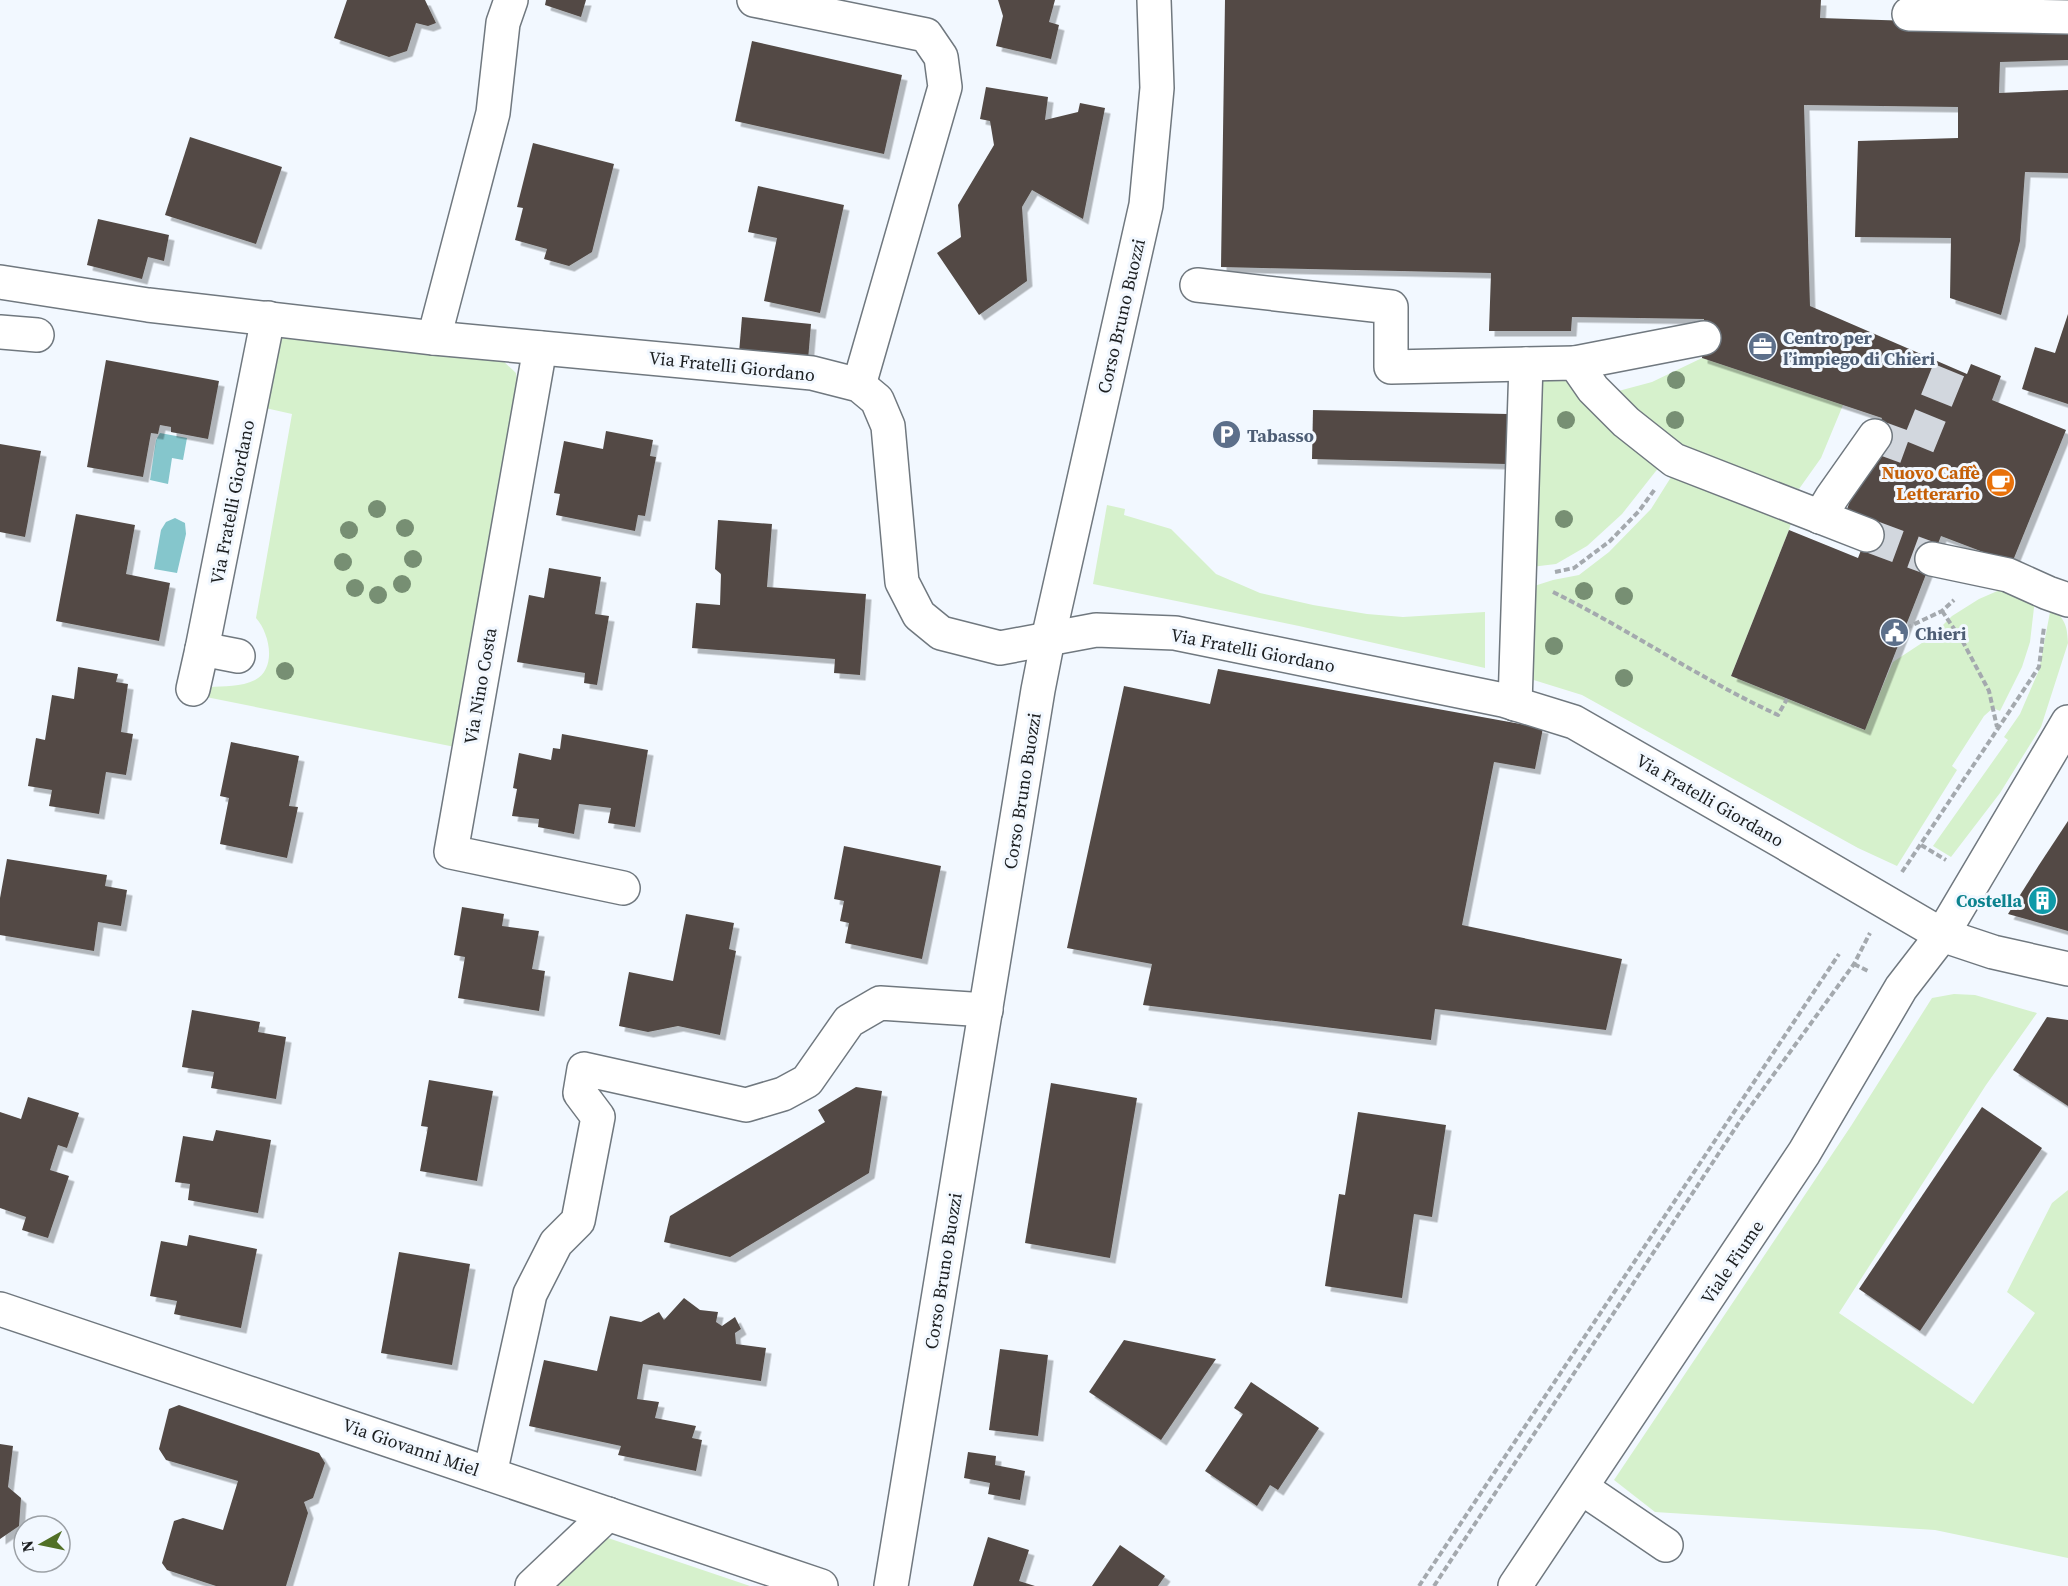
<svg xmlns="http://www.w3.org/2000/svg" width="2068" height="1586" font-family="'Source Serif 4',serif">
<style>
.green{fill:#d6f1cc}
.water{fill:#85c6cc}
.building{fill:#524a45;filter:url(#shadow)}
.lines{fill:none;stroke-linecap:round;stroke-linejoin:round}
.minor-tunnel{stroke:#d2d7de;stroke-width:33;stroke-dasharray:33 16;stroke-linecap:butt}
.minor-casing{stroke:#70787f;stroke-width:36}
.major-casing{stroke:#70787f;stroke-width:36}
.path{stroke:#a4a9ae;stroke-width:4;stroke-dasharray:6 3;stroke-linecap:butt}
.minor{stroke:#fff;stroke-width:33}
.major{stroke:#fff;stroke-width:33}
.tree{fill:#778f73}
.labels{text-anchor:middle;dominant-baseline:central;stroke-width:6;stroke-linejoin:round;paint-order:stroke}
.street-label{font-size:18px;fill:#1b1e20;stroke:#f2f8ff}
.service-label{font-size:18px;font-weight:bold;fill:#4e5e75;stroke:#f2f8ff;text-anchor:start}
.food-label{font-size:18px;font-weight:bold;fill:#c56008;stroke:#f2f8ff;text-anchor:end}
.culture-label{font-size:18px;font-weight:bold;fill:#0d838f;stroke:#f2f8ff;text-anchor:end}
</style>
<defs>
<filter id="shadow"><feDropShadow dx="5.5" dy="5.5" stdDeviation="0" flood-color="#0004"/></filter>
</defs>
<rect width="100%" height="100%" fill="#f2f8ff"/>
<!-- green -->
<g class="green">
<path d="M274,336L502,360L516,373L518,387L455,747L206,697L209,687C224,686 241,687 255,680C277,668 270,634 256,618L292,414L261,407Z"/>
<polygon points="1702,358 1843,405 1821,458 1799,489 1694,454 1611,393 1652,382"/>
<polygon points="1533,373 1572,375 1663,462 1622,514 1587,546 1556,564 1531,567"/>
<polygon points="1673,474 1793,516 1789,530 1731,676 1864,730 1893,662 1931,637 1952,616 1979,599 2002,589 2035,599 2030,642 2022,667 2000,711 1993,708 1984,716 1952,766 1957,770 1897,866 1858,848 1582,695 1524,677 1531,587 1553,580 1579,575 1609,552 1651,509"/>
<polygon points="1107,505 1125,509 1124,515 1171,529 1216,574 1260,593 1313,605 1367,614 1403,617 1485,612 1485,668 1299,626 1093,584"/>
<path d="M2051,607C2065,620 2067,624 2068,643L2041,727L2000,793L1951,857L1933,846L2008,740L2004,737L2020,714L2039,670Z"/>
<polygon points="1954,994 1975,995 2037,1013 1986,1085 1839,1313 1973,1404 2035,1313 2007,1292 2052,1203 2068,1190 2068,1558 1935,1530 1655,1512 1614,1480 1851,1126 1932,998"/>
<polygon points="608,1538 750,1586 545,1586 581,1548"/>
</g>
<!-- water -->
<g class="water">
<polygon points="160,433 187,438 183,460 172,458 168,484 150,480 156,440"/>
<polygon points="175,518 185,523 186,534 177,573 154,569 161,530 166,522"/>
</g>
<!-- building -->
<g class="building">
<polygon points="347,0 425,0 436,23 428,26 416,23 407,51 389,57 334,38"/>
<polygon points="546,0 586,0 581,17 545,5"/>
<polygon points="998,0 1055,0 1049,22 1059,25 1051,59 996,46 1003,16"/>
<polygon points="1225,0 1821,0 1820,18 2068,26 2068,60 2000,62 1999,93 2068,90 2068,173 2025,172 2020,241 2001,315 1950,298 1951,238 1855,237 1858,141 1958,138 1958,107 1804,105 1810,306 1967,374 1971,364 2001,376 1992,400 2066,430 2012,563 1941,536 1865,730 1731,676 1789,530 1858,558 1873,519 1847,509 1882,418 1702,358 1704,319 1572,317 1571,331 1489,331 1491,273 1221,267"/>
<polygon points="752,41 902,75 884,154 735,121"/>
<polygon points="986,87 1048,97 1045,120 1078,112 1080,103 1105,108 1083,219 1032,190 1022,207 1027,281 979,315 937,253 961,237 958,205 994,145 990,121 980,119"/>
<polygon points="190,137 282,167 256,244 165,215"/>
<polygon points="533,143 614,164 592,252 569,266 544,259 547,249 515,240 523,208 517,207"/>
<polygon points="758,186 844,205 820,313 764,301 777,238 748,232"/>
<polygon points="98,219 169,235 164,261 148,257 142,279 87,265"/>
<polygon points="2068,314 2068,404 2022,389 2035,347 2055,353"/>
<polygon points="742,317 811,324 808,360 739,353"/>
<polygon points="106,360 219,381 208,439 171,432 171,427 160,425 158,434 151,433 143,477 87,467"/>
<polygon points="1313,410 1508,414 1506,464 1312,459"/>
<polygon points="606,431 653,440 650,456 656,457 645,516 638,515 635,531 556,515 560,494 554,493 564,441 603,449"/>
<polygon points="0,444 41,451 25,537 0,532"/>
<polygon points="76,514 135,525 126,574 170,583 159,641 56,621"/>
<polygon points="718,520 772,524 767,587 866,594 860,675 834,673 835,659 692,648 696,603 720,605 721,574 715,569"/>
<polygon points="549,568 601,577 595,614 609,616 597,685 584,683 585,673 517,662 529,595 544,598"/>
<polygon points="78,667 118,674 116,682 128,684 121,732 133,734 126,775 106,772 99,814 49,806 52,790 28,786 36,738 45,740 52,695 74,699"/>
<polygon points="1218,669 1543,728 1535,769 1494,762 1462,925 1622,959 1606,1030 1435,1009 1431,1040 1143,1005 1152,964 1067,948 1124,686 1210,704"/>
<polygon points="562,734 648,750 635,827 608,823 611,808 579,804 574,834 538,827 539,819 512,816 517,789 513,788 519,753 551,760 553,748 560,749"/>
<polygon points="231,742 299,756 289,806 298,807 287,858 220,844 229,798 220,796"/>
<polygon points="2068,821 2068,931 2008,914 2039,865"/>
<polygon points="844,846 941,866 922,959 845,943 849,923 840,921 844,901 834,899"/>
<polygon points="7,859 107,875 105,886 127,890 121,926 98,922 94,951 0,935 0,898"/>
<polygon points="462,907 504,914 502,926 539,931 532,969 545,971 539,1011 458,998 465,957 454,955"/>
<polygon points="686,914 734,923 729,949 736,951 720,1035 678,1026 648,1032 619,1026 629,972 673,981"/>
<polygon points="192,1010 260,1022 258,1032 286,1037 276,1099 211,1088 214,1072 182,1067"/>
<polygon points="2047,1017 2068,1020 2068,1106 2013,1070"/>
<polygon points="429,1080 493,1091 477,1181 420,1171 428,1127 421,1126"/>
<polygon points="1051,1083 1137,1098 1110,1258 1025,1243"/>
<polygon points="856,1087 882,1091 869,1173 730,1257 664,1242 670,1216 825,1122 818,1110"/>
<polygon points="28,1097 79,1113 67,1148 58,1145 50,1170 69,1176 48,1238 22,1230 26,1217 0,1208 0,1112 21,1119"/>
<polygon points="1982,1107 2042,1148 1920,1331 1859,1289"/>
<polygon points="1358,1112 1446,1125 1432,1217 1414,1214 1402,1298 1325,1286 1339,1194 1345,1195"/>
<polygon points="216,1130 271,1140 258,1213 188,1200 190,1184 175,1182 183,1136 213,1141"/>
<polygon points="189,1235 257,1249 241,1328 174,1314 177,1301 150,1296 161,1241 187,1246"/>
<polygon points="399,1252 470,1264 452,1365 381,1353"/>
<polygon points="684,1298 700,1310 718,1312 716,1322 722,1326 735,1317 741,1329 735,1333 736,1344 766,1348 761,1381 643,1364 637,1399 659,1402 655,1418 696,1426 692,1438 702,1440 696,1471 618,1455 621,1446 529,1426 544,1360 597,1371 610,1316 641,1322 659,1312 664,1320"/>
<polygon points="1124,1340 1216,1359 1161,1440 1089,1392"/>
<polygon points="1000,1349 1048,1355 1038,1436 989,1430"/>
<polygon points="1251,1382 1319,1428 1278,1490 1270,1485 1257,1506 1205,1471 1243,1414 1234,1408"/>
<polygon points="179,1405 319,1453 325,1463 313,1498 304,1502 308,1513 286,1586 216,1586 167,1570 162,1563 174,1521 183,1518 223,1530 238,1481 166,1460 159,1449 169,1409"/>
<polygon points="0,1444 13,1446 8,1487 21,1498 19,1526 0,1539"/>
<polygon points="968,1452 996,1456 995,1465 1025,1471 1020,1500 988,1494 990,1483 964,1478"/>
<polygon points="988,1537 1029,1550 1019,1581 1035,1586 973,1586"/>
<polygon points="1120,1545 1165,1576 1158,1586 1092,1586"/>
</g>
<g class="lines">
<!-- minor-tunnel -->
<g class="minor-tunnel">
<polyline points="1875,436 1916,451 1950,367"/>
<polyline points="1867,535 1932,559"/>
</g>
<defs>
<g id="minor">
<polyline points="754,0 926,35 941,57 945,87 859,385"/>
<polyline points="1909,14 2068,17"/>
<polyline points="0,282 148,305 434,338 812,373 859,385 877,400 888,426 902,582 919,615 941,633 1000,648 1096,630 1175,633 1503,700 1574,722 1783,842 1942,935 1993,952 2068,969"/>
<polyline points="1197,285 1391,307 1391,367 1575,363 1593,389 1626,422 1674,460 1867,535"/>
<polyline points="0,332 37,335"/>
<polyline points="434,338 493,113 503,23 511,0"/>
<polyline points="540,348 451,852 623,888"/>
<polyline points="1575,363 1704,338"/>
<polyline points="1820,517 1832,497 1875,436"/>
<polyline points="1932,559 2008,575 2048,593 2068,600"/>
<polyline points="238,656 202,649 268,318"/>
<polyline points="193,689 202,649"/>
<polyline points="1515,704 1526,364"/>
<polyline points="0,1309 821,1586"/>
<polyline points="490,1474 530,1294 556,1243 578,1221 598,1117 580,1093 584,1069 746,1105 783,1094 807,1081 849,1021 880,1003 986,1010"/>
<polyline points="1582,1488 1666,1545"/>
<polyline points="532,1586 608,1514"/>
<polyline points="1515,1586 1804,1153 1901,988 1942,935 2068,722"/>
</g>
<polyline id="major" points="891,1586 1038,690 1048,639 1146,205 1157,88 1154,0"/>
</defs>
<!-- minor casing -->
<use href="#minor" class="minor-casing"/>
<!-- major casing -->
<use href="#major" class="major-casing"/>
<!-- path -->
<g class="path">
<polyline points="1555,572 1574,568 1610,541 1639,511 1655,489"/>
<path d="M1553,592C1630,630 1700,679 1778,715L1787,699"/>
<polyline points="1942,611 1963,642 1989,691 1997,727"/>
<polyline points="1906,628 1942,611 1954,600"/>
<polyline points="1921,845 1946,860"/>
<polyline points="1902,872 2039,667 2044,627"/>
<polyline points="1854,964 1870,972"/>
<polyline points="1419,1586 1839,954"/>
<polyline points="1434,1586 1742,1118 1854,964 1870,933"/>
</g>
<!-- minor -->
<use href="#minor" class="minor"/>
<!-- major -->
<use href="#major" class="major"/>
</g>
<!-- trees -->
<g class="tree">
<circle cx="1676" cy="380" r="9"/>
<circle cx="1566" cy="420" r="9"/>
<circle cx="1675" cy="420" r="9"/>
<circle cx="377" cy="509" r="9"/>
<circle cx="1564" cy="519" r="9"/>
<circle cx="405" cy="528" r="9"/>
<circle cx="349" cy="530" r="9"/>
<circle cx="413" cy="559" r="9"/>
<circle cx="343" cy="562" r="9"/>
<circle cx="402" cy="584" r="9"/>
<circle cx="355" cy="588" r="9"/>
<circle cx="1584" cy="591" r="9"/>
<circle cx="378" cy="595" r="9"/>
<circle cx="1624" cy="596" r="9"/>
<circle cx="1554" cy="646" r="9"/>
<circle cx="285" cy="671" r="9"/>
<circle cx="1624" cy="678" r="9"/>
</g>
<!-- icons -->
<defs>
<symbol id="office-disc" viewBox="-11 -11 22 22"><circle r="9.5" fill="#5c6f8a" stroke="#f2f8ff"/><path d="M-6-3h4V-5.5h4V-3h4V5H-6ZM-1-4.5V-3h2v-1.5ZM-6 0V1H6V0Z" fill="#fff"/></symbol>
<symbol id="parking-disc" viewBox="-11 -11 22 22"><circle r="9.5" fill="#5c6f8a" stroke="#f2f8ff"/><path d="M-3.5-5.5H1a3.5 3.5 0 0 1 0 7H-1V5.5H-3.5ZM-1-3.4V-.6H.8a1.4 1.4 0 0 0 0-2.8Z" fill="#fff"/></symbol>
<symbol id="cafe-disc" viewBox="-11 -11 22 22"><circle r="9.5" fill="#e8710a" stroke="#f2f8ff"/><path d="M-5.5-4.5H6V0H3Q3 3.5 0 3.5H-2.5Q-5.5 3.5-5.5 0ZM3-3.2v2h1.7v-2ZM-6 4.5H4V6H-6Z" fill="#fff"/></symbol>
<symbol id="civic-disc" viewBox="-11 -11 22 22"><circle r="9.5" fill="#5c6f8a" stroke="#f2f8ff"/><path d="M-.6-6.5H3V-4.5H.6V-3L4-1V1h2V6H-6V1h2V-1L-.6-3ZM-1.2 2.5V6h2.4V2.5Z" fill="#fff"/></symbol>
<symbol id="building-disc" viewBox="-11 -11 22 22"><circle r="9.5" fill="#0f9aa8" stroke="#f2f8ff"/><path d="M-4-6H4V6H1V3H-1V6H-4ZM-2.5-4.3h1.7v1.8h-1.7ZM.8-4.3h1.7v1.8H.8ZM-2.5-1h1.7V.8h-1.7ZM.8-1h1.7V.8H.8Z" fill="#fff"/></symbol>
</defs>
<g fill-rule="evenodd">
<use href="#office-disc" x="1746" y="330" width="33" height="33"/>
<use href="#parking-disc" x="1210" y="418" width="33" height="33"/>
<use href="#cafe-disc" x="1984" y="466" width="33" height="33"/>
<use href="#civic-disc" x="1878" y="616" width="33" height="33"/>
<use href="#building-disc" x="2026" y="884" width="33" height="33"/>
</g>
<g class="labels">
<!-- street labels -->
<g class="street-label">
<text transform="translate(1121 316) rotate(-77)">Corso Bruno Buozzi</text>
<text transform="translate(732 366) rotate(6)">Via Fratelli Giordano</text>
<text transform="translate(232 502) rotate(-79)">Via Fratelli Giordano</text>
<text transform="translate(1253 650) rotate(11)">Via Fratelli Giordano</text>
<text transform="translate(480 686) rotate(-80)">Via Nino Costa</text>
<text transform="translate(1022 791) rotate(-81)">Corso Bruno Buozzi</text>
<text transform="translate(1710 800) rotate(30)">Via Fratelli Giordano</text>
<text transform="translate(1732 1262) rotate(-56)">Viale Fiume</text>
<text transform="translate(943 1271) rotate(-81)">Corso Bruno Buozzi</text>
<text transform="translate(411 1447) rotate(19)">Via Giovanni Miel</text>
</g>
<!-- service labels -->
<g class="service-label">
<text x="1783" y="337">Centro per<tspan x="1783" dy="21">l’impiego di Chieri</tspan></text>
<text x="1247" y="435">Tabasso</text>
<text x="1915" y="633">Chieri</text>
</g>
<!-- food labels -->
<g class="food-label">
<text x="1980" y="472">Nuovo Caffè<tspan x="1980" dy="21">Letterario</tspan></text>
</g>
<!-- culture labels -->
<g class="culture-label">
<text x="2022" y="900">Costella</text>
</g>
</g>
<!-- north arrow -->
<g transform="translate(42 1544) rotate(261)"><circle r="28" fill="#f2f8ff" stroke="#9ca1a6" stroke-width="1.5"/>
<path d="M0-4.5L10 22L0 15L-10 22Z" fill="#517026"/>
<text y="-9" font-size="16" font-weight="bold" text-anchor="middle" fill="#1b1e20">N</text>
</g>
</svg>
